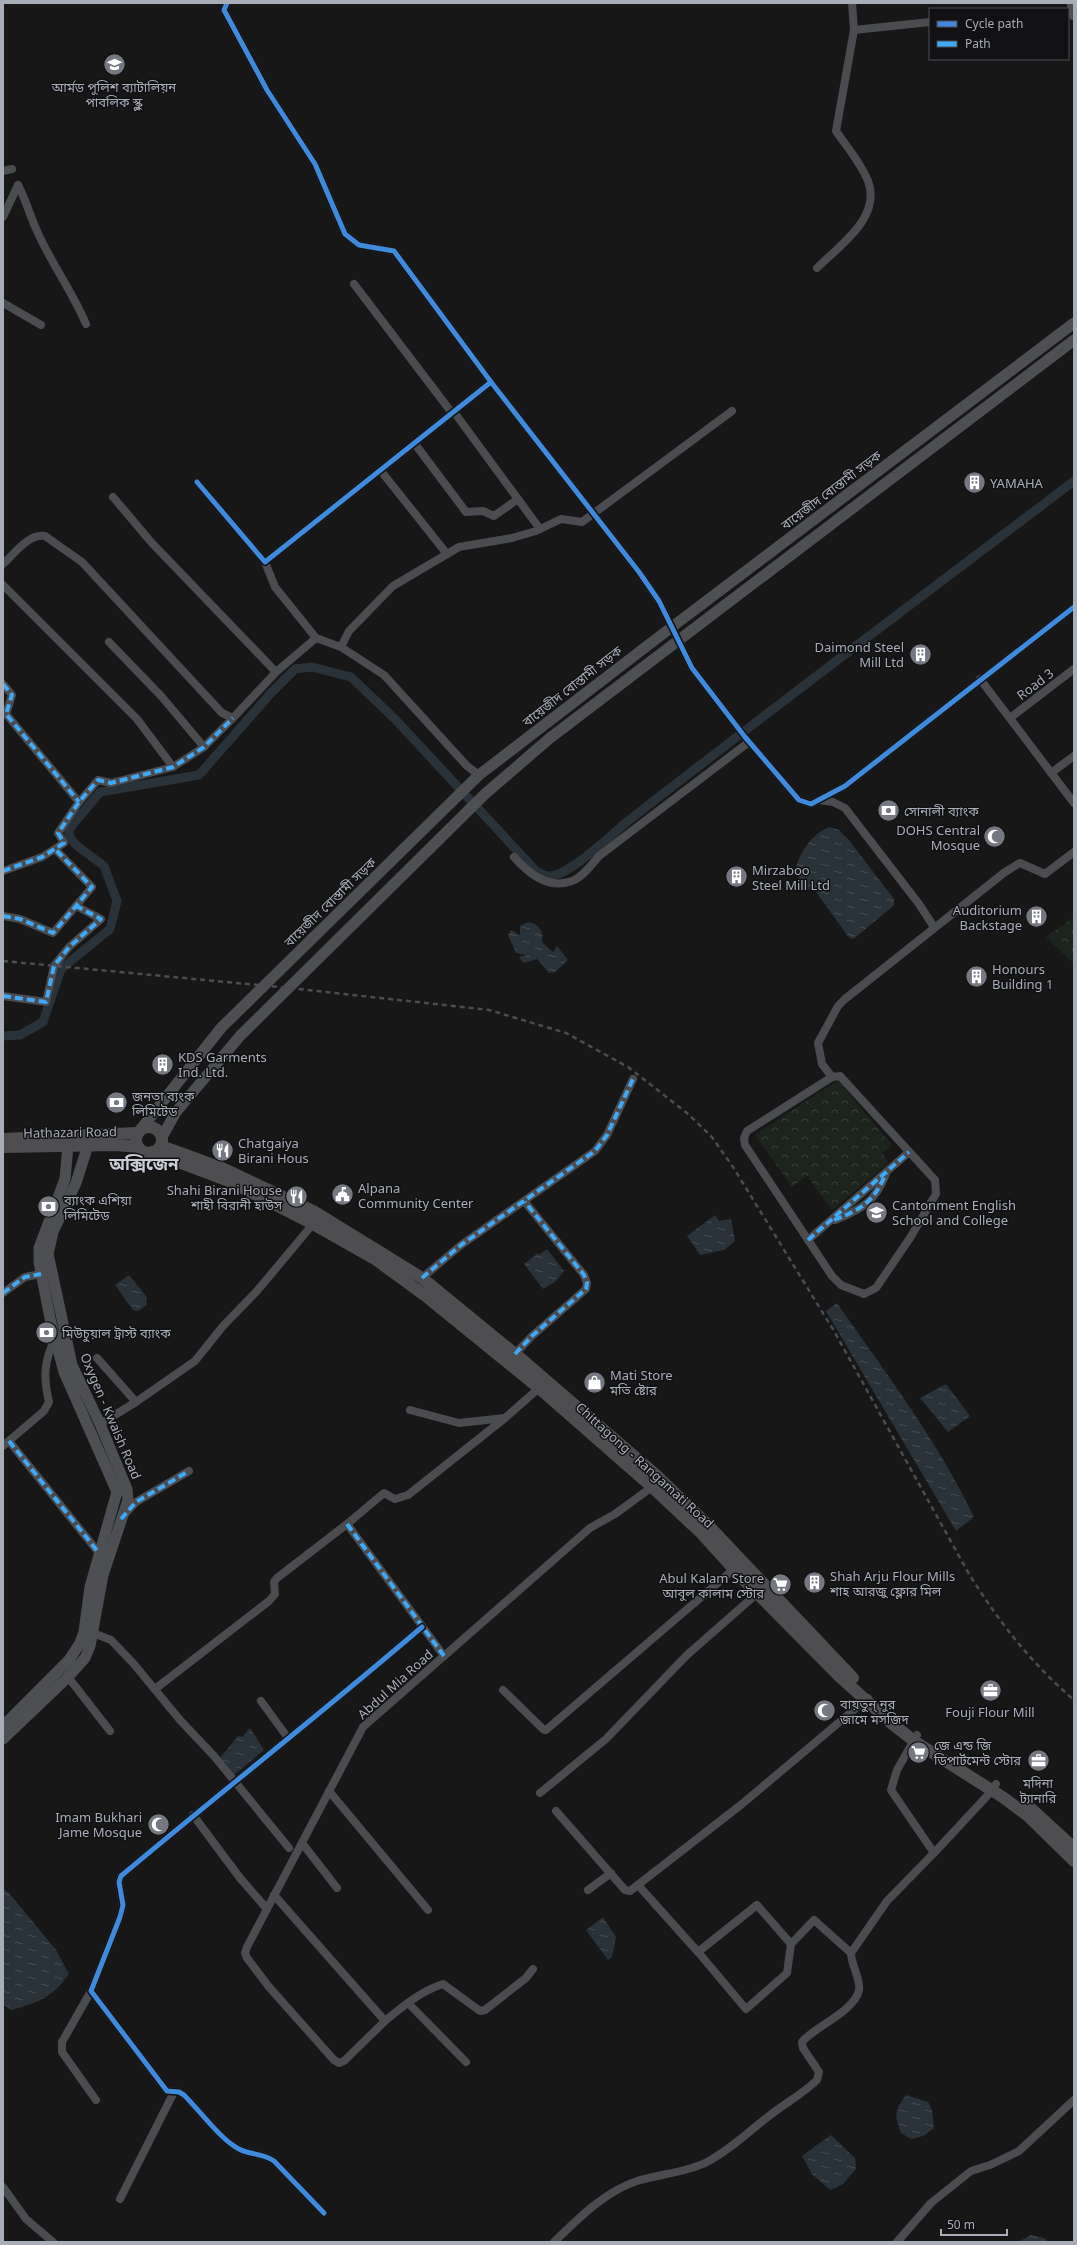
<svg xmlns="http://www.w3.org/2000/svg" width="1077" height="2245" font-family="'Noto Sans','Noto Sans Bengali',sans-serif">
<style>
.forest{fill:url(#forest-crowns)}
.water{fill:url(#water-ripples)}
.lines{fill:none;stroke-linecap:round;stroke-linejoin:round}
.canal{stroke:#2a3239;stroke-width:9}
.minor{stroke:#4b4c50;stroke-width:8}
.major{stroke:#4d4f52;stroke-width:11}
.highway{stroke:#4e4e51;stroke-width:12}
.rail{stroke:#4b4c4f;stroke-width:2.5;stroke-dasharray:5 4;stroke-linecap:butt}
.quiet{stroke:#3fa9f5;stroke-width:4;stroke-dasharray:8 4;stroke-linecap:butt}
.cycleway-casing{stroke:#111113;stroke-width:8}
.cycleway{stroke:#408adc;stroke-width:5}
.labels{text-anchor:middle;dominant-baseline:central;stroke-width:3;stroke-linejoin:round;paint-order:stroke}
.poi-label{font-size:13px;fill:#a8adb8;stroke:#111113;text-anchor:start}
.street-label{font-size:13px;fill:#a8adb8;stroke:#111113}
.district-label{font-size:17px;font-weight:bold;fill:#c9ccd4;stroke:#111113}
</style>
<defs>
<pattern id="forest-crowns" width="20" height="18" patternUnits="userSpaceOnUse"><rect width="20" height="18" fill="#1d241e"/><path d="M2 6a3 3 0 1 1 6 0M12 15a3 3 0 1 1 6 0" fill="none" stroke="#3b413d"/></pattern>
<pattern id="water-ripples" width="26" height="14" patternUnits="userSpaceOnUse"><rect width="26" height="14" fill="#2a3239"/><path d="M2 4q2-2 4 0t4 0M15 11q2-2 4 0t4 0" fill="none" stroke="#464d54"/></pattern>
</defs>
<rect width="100%" height="100%" fill="#171717"/>
<!-- forest -->
<g class="forest">
<polygon points="1074,917 1074,964 1046,937"/>
<polygon points="838,1080 892,1145 882,1153 889,1163 832,1210 807,1176 792,1187 755,1135"/>
</g>
<!-- water -->
<g class="water">
<path d="M830,827L839,830L848,839L894,899V905L855,938L851,939L847,935L814,889L806,890L795,872C798,854 812,833 830,827Z"/>
<path d="M528,922C539,924 544,931 542,942L553,952L557,946L568,960L555,972L549,973L537,959L524,963L519,957L527,955L516,953L508,935L511,930L520,935V926Z"/>
<polygon points="715,1215 719,1221 731,1219 735,1241 724,1250 700,1255 687,1236"/>
<polygon points="547,1249 564,1271 555,1282 543,1289 524,1264 538,1253 539,1255"/>
<polygon points="129,1275 146,1296 147,1305 138,1311 133,1310 115,1285"/>
<path d="M837,1303C885,1372 937,1440 974,1517L956,1531L826,1311Z"/>
<polygon points="946,1384 970,1416 948,1432 920,1398"/>
<polygon points="250,1728 264,1750 234,1775 220,1758 238,1736 242,1737"/>
<path d="M3,1888L9,1893L56,1950L69,1974C52,1998 39,2002 11,2010L3,2004Z"/>
<polygon points="603,1917 616,1937 612,1957 608,1960 586,1930"/>
<path d="M906,2095L928,2102L932,2110L934,2128L923,2136L911,2139L901,2133C894,2113 894,2112 906,2095Z"/>
<polygon points="831,2135 855,2158 856,2169 843,2184 830,2190 812,2174 802,2156"/>
<polygon points="1031,2235 1044,2238 1048,2242 1018,2242"/>
</g>
<g class="lines">
<!-- canal -->
<path class="canal" d="M3,1036L20,1035L43,1022L61,969L110,929L117,901L104,866L76,845L69,836V829L100,792L199,775L271,693L295,669L312,667L351,677L395,719L536,871C539,873 544,875 548,876C567,878 612,834 628,821C775,706 925,594 1074,481"/>
<!-- minor -->
<g class="minor">
<polyline points="854,30 930,22"/>
<polyline points="3,171 12,169"/>
<path d="M18,185C26,200 30,216 37,231C51,263 72,291 86,324"/>
<polyline points="3,217 18,185"/>
<path d="M817,268C839,246 882,217 868,181C861,163 847,147 836,131L854,30L852,3"/>
<polyline points="354,284 452,413"/>
<polyline points="3,303 41,325"/>
<polyline points="491,382 639,572 659,601 692,668 745,737 799,800 811,804 845,786 1074,607"/>
<polyline points="454,412 540,529"/>
<polyline points="415,444 466,512 483,511 494,516 518,499"/>
<polyline points="381,471 447,554"/>
<polyline points="197,482 265,562 491,382 394,251 359,245 345,234 315,164 267,90 224,10 227,3"/>
<polyline points="113,497 151,542 276,672"/>
<polyline points="265,562 275,587 316,638"/>
<path d="M3,564C14,554 29,533 45,536L82,562L222,713L233,718L276,672L316,638L341,647L384,675L467,766L479,775"/>
<polyline points="3,585 137,719 173,767"/>
<polyline points="109,642 162,697 204,747"/>
<polyline points="341,647 349,631 393,586 459,547 512,538 536,531 561,519 582,522 732,411"/>
<polyline points="980,679 1074,803"/>
<polyline points="3,684 12,695 6,714 79,802"/>
<polyline points="1010,718 1074,669"/>
<polyline points="1051,773 1074,756"/>
<polyline points="819,800 833,802 845,808 919,904 934,927"/>
<path d="M514,857C528,873 548,890 572,881C583,877 592,864 599,856L749,742"/>
<polyline points="3,871 42,857 64,843 58,833 79,802 98,780 111,783 173,767 204,747 233,718"/>
<polyline points="3,916 20,919 53,933 92,887 55,849"/>
<polyline points="3,996 46,1002 54,966 69,947 101,919 76,906"/>
<polygon points="840,1076 935,1180 936,1194 910,1238 876,1288 864,1294 841,1285 832,1276 745,1145 744,1138 747,1131 832,1077"/>
<polyline points="832,1077 822,1064 818,1043 838,1006 845,999 1005,872 1020,863 1045,874 1074,852"/>
<path d="M835,1220C862,1209 875,1202 886,1174"/>
<polyline points="808,1240 909,1152"/>
<polyline points="422,1278 461,1245 595,1151 607,1135 633,1079"/>
<polyline points="3,1293 25,1277 41,1274"/>
<polyline points="515,1354 532,1336 586,1289 587,1283 584,1275 525,1202"/>
<polyline points="97,1358 136,1402"/>
<polyline points="410,1410 459,1423 505,1418 539,1388"/>
<polyline points="100,1424 136,1402 195,1361 223,1326 257,1291 313,1224"/>
<polyline points="9,1441 99,1553"/>
<path d="M3,1446L44,1411L49,1402C43,1376 44,1362 55,1338"/>
<polyline points="124,1515 136,1502 189,1471"/>
<polyline points="347,1524 444,1656"/>
<polyline points="93,1633 111,1640 133,1663 180,1720 214,1756 289,1848"/>
<polyline points="68,1677 110,1731"/>
<polyline points="155,1689 269,1601 275,1594 274,1582 277,1578 347,1524 384,1493 395,1499 408,1495 505,1418"/>
<polyline points="503,1690 544,1730 546,1730 734,1569"/>
<polyline points="261,1701 288,1738"/>
<polyline points="917,1735 897,1770 891,1790 934,1853"/>
<polyline points="329,1791 428,1910"/>
<polyline points="540,1793 606,1739 687,1655 761,1590"/>
<polyline points="556,1811 625,1890 630,1891 742,1804 868,1698"/>
<polyline points="193,1815 240,1878 267,1909"/>
<polyline points="302,1843 337,1888"/>
<polyline points="638,1885 698,1952 757,1905 791,1944 814,1920 851,1953"/>
<polyline points="588,1890 611,1873"/>
<path d="M274,1895L385,2021C403,2006 421,1991 443,1984L480,2011L485,2010L526,1978L533,1969"/>
<polyline points="698,1952 746,2009 787,1973 791,1944"/>
<polyline points="91,1991 62,2042 62,2052 96,2100"/>
<polyline points="408,2003 466,2062"/>
<polyline points="385,2021 344,2061 339,2063 334,2060 269,1987 247,1958 245,1953 247,1947 363,1727 590,1528 615,1514 652,1487"/>
<polyline points="3,2187 26,2219 53,2242"/>
<polyline points="120,2199 174,2092"/>
<path d="M324,2213L274,2161C263,2153 250,2155 239,2149C222,2141 199,2110 184,2095L179,2092L167,2091L91,1991L120,1917L123,1905L119,1882L121,1876C221,1792 323,1712 422,1627"/>
<path d="M554,2242C578,2219 604,2192 637,2181C660,2174 685,2173 707,2162C732,2149 751,2129 773,2113C787,2102 804,2093 817,2080L819,2072L803,2048L802,2042C814,2027 855,2011 859,1990C861,1979 851,1965 851,1953L887,1901L934,1853L988,1795L996,1784"/>
<polyline points="897,2242 931,2203 971,2171 990,2165 1019,2151 1074,2100"/>
</g>
<!-- major -->
<g class="major">
<polyline points="1072,3 1074,15"/>
<polyline points="141,1129 221,1028 479,775 660,636 1074,323"/>
<polyline points="162,1137 176,1112 240,1036 485,794 550,738 1074,340"/>
<polyline points="3,1726 69,1660 80,1643 84,1632 90,1587 117,1492 64,1372 51,1323 39,1262 39,1248 65,1179 68,1146"/>
<polyline points="3,1739 68,1677 85,1658 90,1646 103,1575 128,1500 127,1489 100,1424 72,1365 48,1254 53,1232 76,1183 88,1145"/>
</g>
<!-- highway -->
<g class="highway">
<circle cx="149" cy="1140" r="13"/>
<polyline points="3,1139 137,1133"/>
<polyline points="161,1146 224,1169 315,1212 422,1278 526,1363 656,1475 706,1523 853,1678"/>
<polyline points="3,1147 116,1145 138,1147"/>
<polyline points="152,1152 231,1182 313,1224 375,1259 427,1297 539,1388 652,1487 701,1533 742,1578 839,1676 890,1722 914,1741 1004,1798 1028,1816 1074,1861"/>
<polyline points="1027,1805 1074,1848"/>
</g>
<!-- rail -->
<path class="rail" d="M3,961L290,988L489,1010L566,1033L628,1067L687,1113L711,1136L733,1167L834,1331L969,1574C999,1622 1031,1663 1074,1700"/>
<!-- quiet -->
<g class="quiet">
<polyline points="3,684 12,695 6,714 79,802"/>
<polyline points="3,871 42,857 64,843 58,833 79,802 98,780 111,783 173,767 204,747 233,718"/>
<polyline points="3,916 20,919 53,933 92,887 55,849"/>
<polyline points="3,996 46,1002 54,966 69,947 101,919 76,906"/>
<path d="M834,1220C862,1209 874,1202 886,1173"/>
<polyline points="808,1240 909,1152"/>
<polyline points="422,1278 461,1245 595,1151 607,1135 633,1079"/>
<polyline points="3,1293 25,1277 41,1274"/>
<polyline points="515,1354 532,1336 586,1289 587,1283 584,1275 525,1202"/>
<polyline points="9,1441 99,1553"/>
<polyline points="121,1519 136,1502 189,1471"/>
<polyline points="347,1524 444,1656"/>
</g>
<defs>
<g id="cycleway">
<polyline points="491,382 639,572 659,601 692,668 745,737 799,800 811,804 845,786 1074,607"/>
<polyline points="197,482 265,562 491,382 394,251 359,245 345,234 315,164 267,90 224,10 227,3"/>
<path d="M324,2213L274,2161C263,2153 250,2155 239,2149C222,2141 199,2110 184,2095L179,2092L167,2091L91,1991L120,1917L123,1905L119,1882L121,1876C221,1792 323,1712 422,1627"/>
</g>
</defs>
<!-- cycleway casing -->
<use href="#cycleway" class="cycleway-casing"/>
<!-- cycleway -->
<use href="#cycleway" class="cycleway"/>
</g>
<!-- icons -->
<defs>
<symbol id="school-disc" viewBox="-11 -11 22 22"><circle r="9.5" fill="#757880" stroke="#111113"/><path d="M0-5L7-2L0 1L-7-2ZM-4 1L0 2.5L4 1V4Q0 6-4 4Z" fill="#fff"/></symbol>
<symbol id="building-disc" viewBox="-11 -11 22 22"><circle r="9.5" fill="#757880" stroke="#111113"/><path d="M-4-6H4V6H1V3H-1V6H-4ZM-2.5-4.3h1.7v1.8h-1.7ZM.8-4.3h1.7v1.8H.8ZM-2.5-1h1.7V.8h-1.7ZM.8-1h1.7V.8H.8Z" fill="#fff"/></symbol>
<symbol id="bank-disc" viewBox="-11 -11 22 22"><circle r="9.5" fill="#757880" stroke="#111113"/><path d="M-6-4H6V4H-6ZM0-2.3a2.3 2.3 0 1 0 0 4.6a2.3 2.3 0 1 0 0-4.6Z" fill="#fff"/></symbol>
<symbol id="mosque-disc" viewBox="-11 -11 22 22"><circle r="9.5" fill="#757880" stroke="#111113"/><path d="M3.5-4.9A6 6 0 1 0 3.5 4.9A5 5 0 1 1 3.5-4.9Z" fill="#fff"/></symbol>
<symbol id="restaurant-disc" viewBox="-11 -11 22 22"><circle r="9.5" fill="#757880" stroke="#111113"/><path d="M-5-6h1v4h1v-4h1v4h1v-4h1v5L-1.5 .5V6h-2V.5L-5-1ZM5-6V6H3V1.5H1.5Q1.5-4 5-6Z" fill="#fff"/></symbol>
<symbol id="civic-disc" viewBox="-11 -11 22 22"><circle r="9.5" fill="#757880" stroke="#111113"/><path d="M-.6-6.5H3V-4.5H.6V-3L4-1V1h2V6H-6V1h2V-1L-.6-3ZM-1.2 2.5V6h2.4V2.5Z" fill="#fff"/></symbol>
<symbol id="shop-disc" viewBox="-11 -11 22 22"><circle r="9.5" fill="#757880" stroke="#111113"/><path d="M-5-2.5h2.3a2.7 3.5 0 0 1 5.4 0H5L5.5 6h-11ZM-1.5-2.5h3a1.5 2.3 0 0 0-3 0Z" fill="#fff"/></symbol>
<symbol id="supermarket-disc" viewBox="-11 -11 22 22"><circle r="9.5" fill="#757880" stroke="#111113"/><path d="M-6-5.5h2.5l.6 2H6L4.5 2H-2.5L-4.4-4H-6ZM-1.5 3.2a1.3 1.3 0 1 0 .1 0ZM3 3.2a1.3 1.3 0 1 0 .1 0Z" fill="#fff"/></symbol>
<symbol id="office-disc" viewBox="-11 -11 22 22"><circle r="9.5" fill="#757880" stroke="#111113"/><path d="M-6-3h4V-5.5h4V-3h4V5H-6ZM-1-4.5V-3h2v-1.5ZM-6 0V1H6V0Z" fill="#fff"/></symbol>
</defs>
<g fill-rule="evenodd">
<use href="#school-disc" x="102" y="52" width="25" height="25"/>
<use href="#building-disc" x="962" y="470" width="25" height="25"/>
<use href="#building-disc" x="908" y="642" width="25" height="25"/>
<use href="#bank-disc" x="876" y="798" width="25" height="25"/>
<use href="#mosque-disc" x="982" y="824" width="25" height="25"/>
<use href="#building-disc" x="724" y="864" width="25" height="25"/>
<use href="#building-disc" x="1024" y="904" width="25" height="25"/>
<use href="#building-disc" x="964" y="964" width="25" height="25"/>
<use href="#building-disc" x="150" y="1052" width="25" height="25"/>
<use href="#bank-disc" x="104" y="1090" width="25" height="25"/>
<use href="#restaurant-disc" x="210" y="1138" width="25" height="25"/>
<use href="#civic-disc" x="330" y="1182" width="25" height="25"/>
<use href="#restaurant-disc" x="284" y="1184" width="25" height="25"/>
<use href="#bank-disc" x="36" y="1194" width="25" height="25"/>
<use href="#school-disc" x="864" y="1200" width="25" height="25"/>
<use href="#bank-disc" x="34" y="1320" width="25" height="25"/>
<use href="#shop-disc" x="582" y="1370" width="25" height="25"/>
<use href="#building-disc" x="802" y="1570" width="25" height="25"/>
<use href="#supermarket-disc" x="768" y="1572" width="25" height="25"/>
<use href="#office-disc" x="978" y="1678" width="25" height="25"/>
<use href="#mosque-disc" x="812" y="1698" width="25" height="25"/>
<use href="#supermarket-disc" x="906" y="1740" width="25" height="25"/>
<use href="#office-disc" x="1026" y="1748" width="25" height="25"/>
<use href="#mosque-disc" x="146" y="1812" width="25" height="25"/>
</g>
<g class="labels">
<!-- poi labels -->
<g class="poi-label">
<text x="114" y="87" text-anchor="middle">আর্মড পুলিশ ব্যাটালিয়ন<tspan x="114" dy="15">পাবলিক স্কুল</tspan></text>
<text x="990" y="483">YAMAHA</text>
<text x="904" y="647" text-anchor="end">Daimond Steel<tspan x="904" dy="15">Mill Ltd</tspan></text>
<text x="904" y="811">সোনালী ব্যাংক</text>
<text x="980" y="830" text-anchor="end">DOHS Central<tspan x="980" dy="15">Mosque</tspan></text>
<text x="752" y="870">Mirzaboo<tspan x="752" dy="15">Steel Mill Ltd</tspan></text>
<text x="1022" y="910" text-anchor="end">Auditorium<tspan x="1022" dy="15">Backstage</tspan></text>
<text x="992" y="969">Honours<tspan x="992" dy="15">Building 1</tspan></text>
<text x="178" y="1057">KDS Garments<tspan x="178" dy="15">Ind. Ltd.</tspan></text>
<text x="132" y="1096">জনতা ব্যংক<tspan x="132" dy="15">লিমিটেড</tspan></text>
<text x="238" y="1143">Chatgaiya<tspan x="238" dy="15">Birani Hous</tspan></text>
<text x="358" y="1188">Alpana<tspan x="358" dy="15">Community Center</tspan></text>
<text x="282" y="1190" text-anchor="end">Shahi Birani House<tspan x="282" dy="15">শাহী বিরানী হাউস</tspan></text>
<text x="64" y="1200">ব্যাংক এশিয়া<tspan x="64" dy="15">লিমিটেড</tspan></text>
<text x="892" y="1205">Cantonment English<tspan x="892" dy="15">School and College</tspan></text>
<text x="62" y="1333">মিউচুয়াল ট্রাস্ট ব্যাংক</text>
<text x="610" y="1375">Mati Store<tspan x="610" dy="15">মতি ষ্টোর</tspan></text>
<text x="830" y="1576">Shah Arju Flour Mills<tspan x="830" dy="15">শাহ আরজু ফ্লোর মিল</tspan></text>
<text x="764" y="1578" text-anchor="end">Abul Kalam Store<tspan x="764" dy="15">আবুল কালাম স্টোর</tspan></text>
<text x="840" y="1704">বায়তুন্ নুর<tspan x="840" dy="15">জামে মসজিদ</tspan></text>
<text x="990" y="1712" text-anchor="middle">Fouji Flour Mill</text>
<text x="934" y="1745">জে এন্ড জি<tspan x="934" dy="15">ডিপার্টমেন্ট স্টোর</tspan></text>
<text x="1038" y="1783" text-anchor="middle">মদিনা<tspan x="1038" dy="15">ট্যানারি</tspan></text>
<text x="142" y="1817" text-anchor="end">Imam Bukhari<tspan x="142" dy="15">Jame Mosque</tspan></text>
</g>
<!-- street labels -->
<g class="street-label">
<text transform="translate(831 490) rotate(-37)">বায়েজীদ বোস্তামী সড়ক</text>
<text transform="translate(1035 684) rotate(-37)">Road 3</text>
<text transform="translate(572 686) rotate(-38)">বায়েজীদ বোস্তামী সড়ক</text>
<text transform="translate(330 902) rotate(-44)">বায়েজীদ বোস্তামী সড়ক</text>
<text transform="translate(70 1132) rotate(-1)">Hathazari Road</text>
<text transform="translate(111 1416) rotate(67)">Oxygen - Kwaish Road</text>
<text transform="translate(645 1465) rotate(42)">Chittagong - Rangamati Road</text>
<text transform="translate(395 1684) rotate(-42)">Abdul Mia Road</text>
</g>
<!-- district labels -->
<g class="district-label">
<text x="144" y="1163">অক্সিজেন</text>
</g>
</g>
<!-- border -->
<rect width="1077" height="2245" fill="none" stroke="#a8adb8" stroke-width="8"/>
<!-- legend -->
<rect x="929" y="8" width="140" height="52" fill="#111113" stroke="#4d4f55"/>
<rect x="937" y="21" width="20" height="6" fill="#408adc" stroke="#4d4f55"/>
<text x="965" y="28" font-size="12" fill="#a8adb8">Cycle path</text>
<rect x="937" y="41" width="20" height="6" fill="#3fa9f5" stroke="#4d4f55"/>
<text x="965" y="48" font-size="12" fill="#a8adb8">Path</text>
<!-- scale -->
<path d="M941 2229v6h66v-6" fill="none" stroke="#a8adb8" stroke-width="2"/>
<text x="947" y="2229" font-size="12" fill="#a8adb8" stroke="#111113" stroke-width="3" paint-order="stroke">50 m</text>
</svg>
